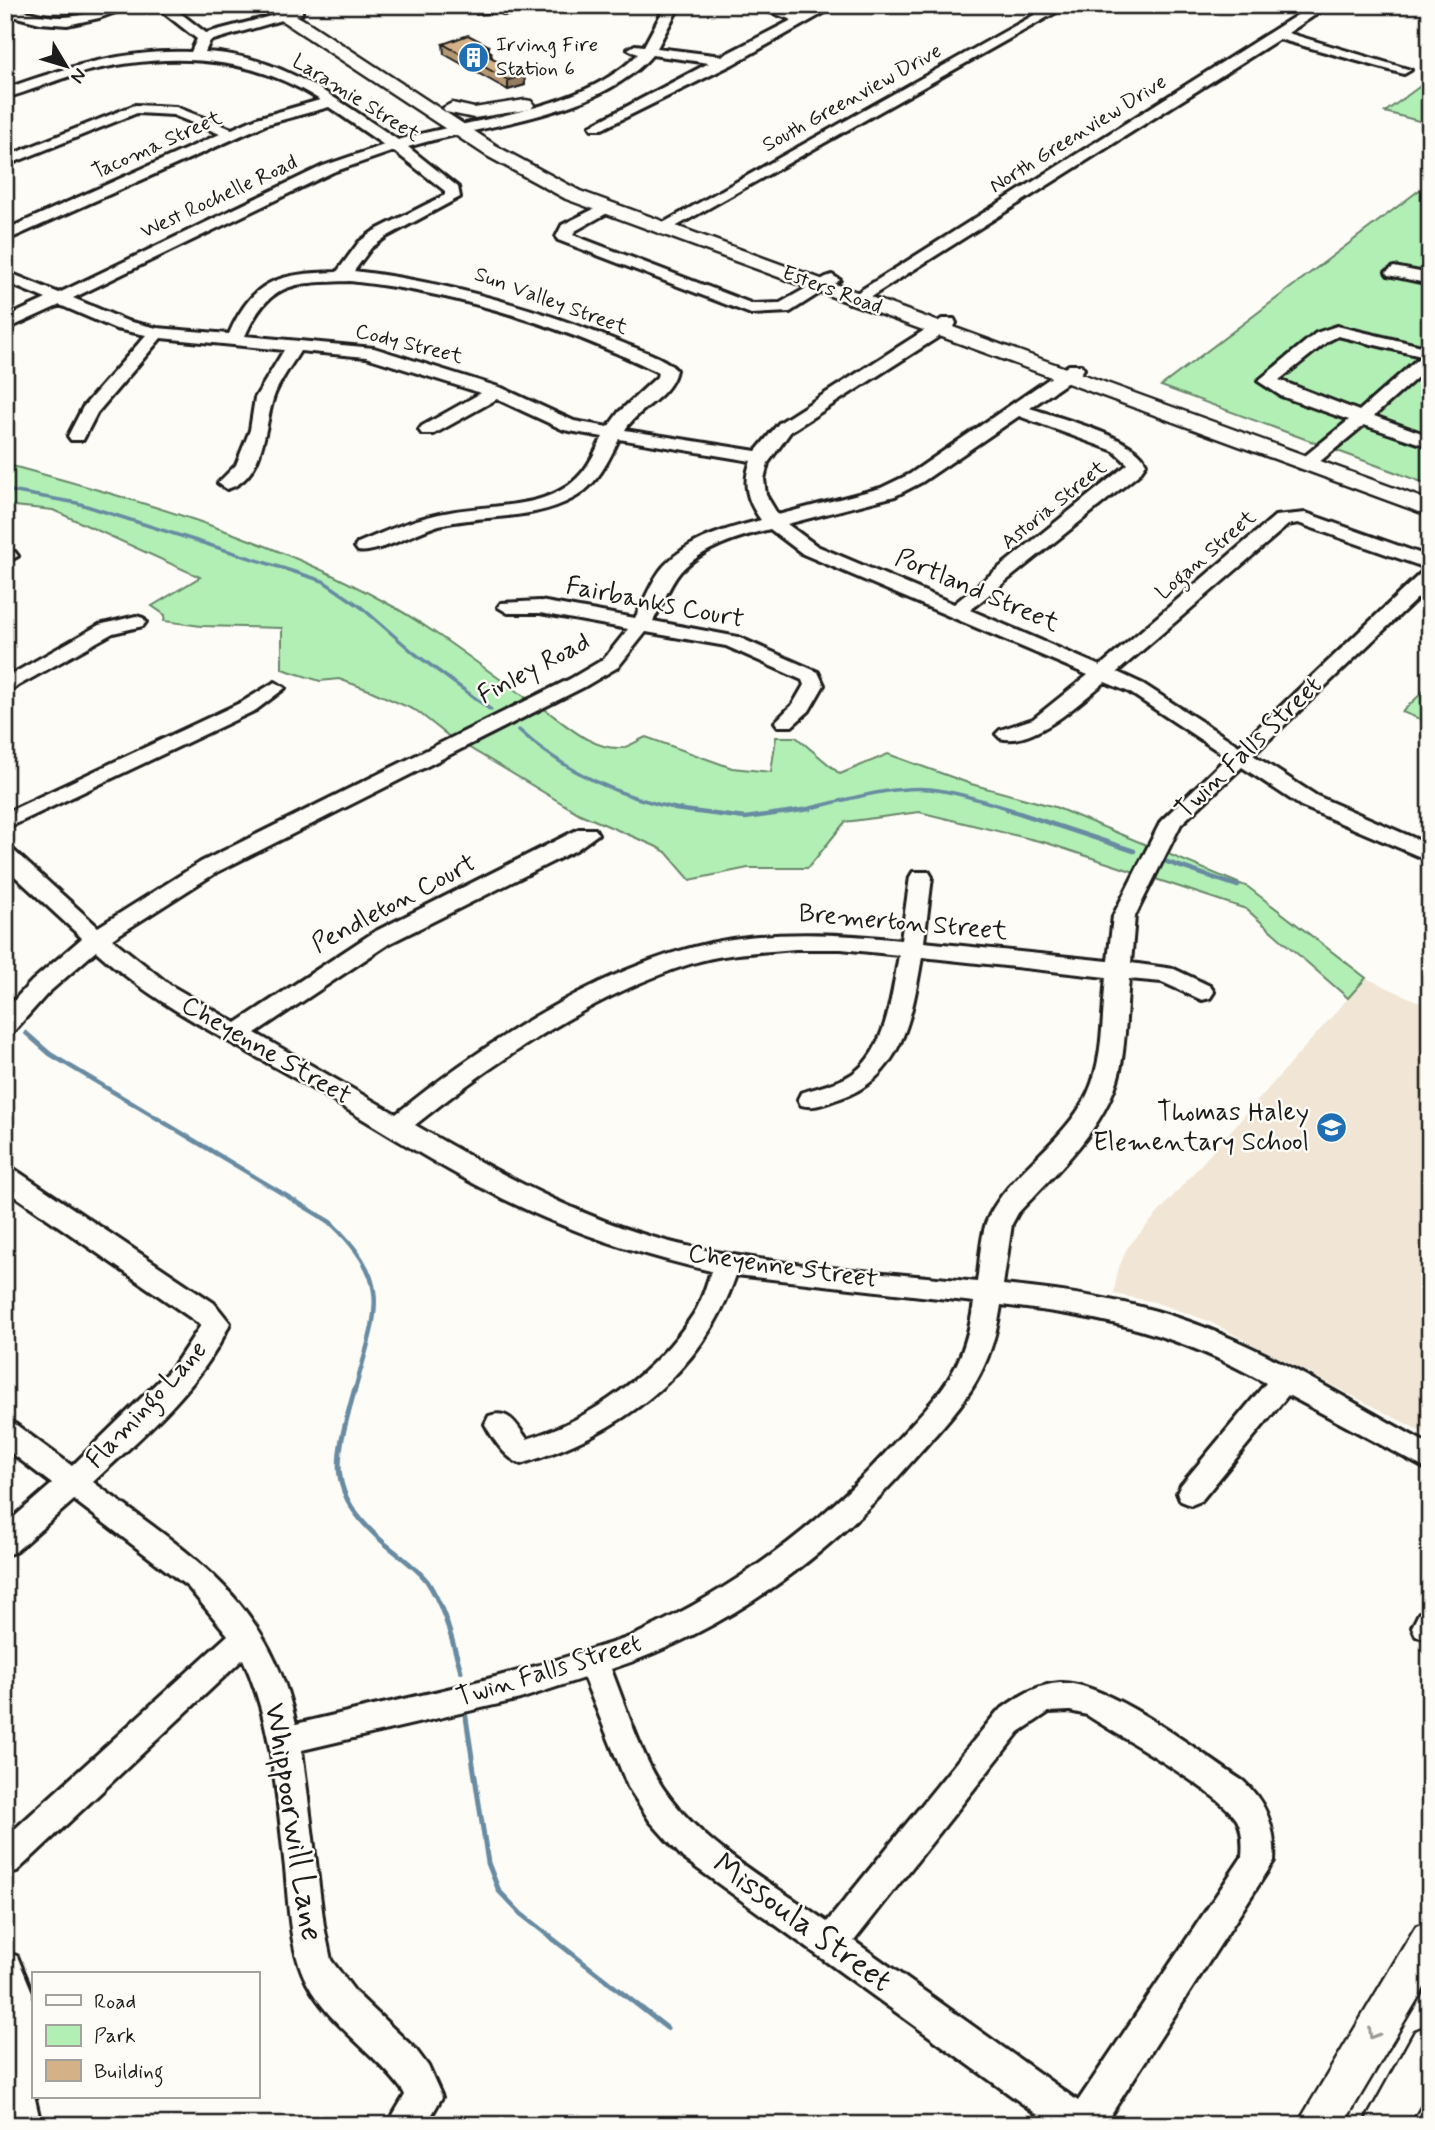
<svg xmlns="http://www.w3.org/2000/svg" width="1435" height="2130" font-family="Mynerve,sans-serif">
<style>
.built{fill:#f1e6d5}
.green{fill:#b2efb5;stroke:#678668;stroke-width:2}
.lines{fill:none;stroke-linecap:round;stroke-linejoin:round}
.stream-far2{stroke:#678ba1;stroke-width:3.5}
.stream-far1{stroke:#678ba1;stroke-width:4.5}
.stream{stroke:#678ba1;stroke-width:5}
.minor-casing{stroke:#1c1c1c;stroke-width:6}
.major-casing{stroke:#1c1c1c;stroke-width:5}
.minor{fill:#fdfcf7;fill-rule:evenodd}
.major{fill:#fdfcf7;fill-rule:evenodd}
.wall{fill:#b69873;stroke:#1c1c1c;stroke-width:2}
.shaded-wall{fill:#947c5e;stroke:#1c1c1c;stroke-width:2}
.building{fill:#d4b186;stroke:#1c1c1c;stroke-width:2}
.oneway{stroke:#989794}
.labels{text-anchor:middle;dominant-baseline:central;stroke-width:5;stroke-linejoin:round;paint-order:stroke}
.far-poi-label{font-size:21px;fill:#1c1c1c;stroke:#fdfcf7;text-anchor:start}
.far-street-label{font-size:21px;fill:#1c1c1c;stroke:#fdfcf7}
.street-label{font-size:26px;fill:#1c1c1c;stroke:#fdfcf7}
.poi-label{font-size:26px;fill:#1c1c1c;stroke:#fdfcf7;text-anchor:end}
.near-street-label{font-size:32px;fill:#1c1c1c;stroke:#fdfcf7}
</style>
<rect width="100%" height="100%" fill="#fdfcf7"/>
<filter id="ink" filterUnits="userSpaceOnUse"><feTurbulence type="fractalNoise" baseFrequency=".0143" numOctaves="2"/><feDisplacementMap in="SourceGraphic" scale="14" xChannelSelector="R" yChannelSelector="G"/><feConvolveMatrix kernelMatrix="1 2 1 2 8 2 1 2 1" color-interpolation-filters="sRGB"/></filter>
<g filter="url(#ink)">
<!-- built -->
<polygon class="built" points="1366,978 1430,1007 1430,1436 1206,1320 1154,1302 1114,1294 1117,1273 1127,1248"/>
<!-- green -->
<g class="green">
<polygon points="1430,79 1430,124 1385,112"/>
<polygon points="1430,182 1430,485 1161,386"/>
<path d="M5,464C135,499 265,536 383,601C434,628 481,667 528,699L451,738L417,711L369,690L339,679L320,681L282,669V628L201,626L164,621L165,615L152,606L200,577L53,510L5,505Z"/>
<polygon points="1430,685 1430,723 1402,712"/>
<path d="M543,708C565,724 591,749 620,748C628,748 638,740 646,737L732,768L771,772L776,737H796L840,774L888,754L971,784L1055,807L1248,887L1366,978L1348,998L1246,909L1047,843L919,812L845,822L808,868H748L690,880L666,852L655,846L580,814L468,747Z"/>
</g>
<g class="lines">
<!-- stream-far2 -->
<g class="stream-far2">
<polyline points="5,490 77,503 323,581 361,607 414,653 491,710"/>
<path d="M519,730C565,772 623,799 684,810"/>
<path d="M802,810C843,801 887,786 930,789C958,792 986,802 1013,810"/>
</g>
<!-- stream-far1 -->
<g class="stream-far1">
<polyline points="675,809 745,818 810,809"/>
<polyline points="1007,809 1134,851"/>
<polyline points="1167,862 1238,886"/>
<path d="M26,1033L50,1054L330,1222C395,1284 376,1312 355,1390"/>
</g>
<!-- stream -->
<g class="stream">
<path d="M355,1388C336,1458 323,1489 383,1542C397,1554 416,1567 427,1581C445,1608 452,1641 461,1671"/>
<polyline points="465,1711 488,1863 499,1891 521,1914 667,2028"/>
</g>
<defs>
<g id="minor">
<path d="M5,5C25,10 43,18 64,17C89,16 110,5 135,5L99,18L67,25L40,23L5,14Z"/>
<path d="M154,5H170L206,33L302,8V14L210,41L205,52C281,55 337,100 398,140C472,118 583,111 638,54L628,49L635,45L644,46L666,5H680L657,48L722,56L792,20L751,5H773L803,14L820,5H838L733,64L602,129H592L590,126L709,63L652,55C599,117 482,124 408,147L458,187L460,197L386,237L371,248L354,271C448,282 536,308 623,343C639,350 665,357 676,370C670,398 639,407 625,430L756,451L779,423L942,319H954L956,323L954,327L791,431L768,463L764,479L766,495L778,515L881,488L910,474L1069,365H1081L1084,369L1081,373L1030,408C1056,417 1139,438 1146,464L1139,474L970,610L1100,666L1275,516L1306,513L1430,557V586L1253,755L1317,796L1430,845V861L1301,806L1242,767L1181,824L1135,916L1131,963L1174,969L1210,986L1214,992L1210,998L1202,1000L1162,982L1129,979C1126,1009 1126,1041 1120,1070C1107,1127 1057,1171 1018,1213L1012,1224L1003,1285C1054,1290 1107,1297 1156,1311C1254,1339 1341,1397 1430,1445V1471L1288,1395L1201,1501L1191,1505L1181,1501L1177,1493L1181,1485L1266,1383C1174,1332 1104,1317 1001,1305C990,1379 961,1406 914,1459C832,1554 731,1629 611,1669C624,1702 635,1737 651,1768C687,1838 766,1879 827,1922L997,1712C1015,1699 1036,1684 1060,1683C1108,1681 1200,1753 1243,1781C1267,1803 1276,1829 1274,1861L1104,2125H1052L683,1858L650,1821L628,1787L584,1678L520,1699L302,1750L324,1926L331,1960L356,1993L416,2050L428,2066L442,2097L426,2125H387L405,2095L403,2091C375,2052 330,2026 307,1983C289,1948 289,1907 285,1868C277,1798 273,1725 243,1659L17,1871L5,1875V1838L228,1635L188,1587L74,1500L15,1552L5,1555V1525L52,1484L5,1448V1421L15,1424L72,1466L173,1367L201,1325L5,1189V1167L14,1169L214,1303L230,1323C202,1387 143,1435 93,1482C189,1554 269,1598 296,1724C387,1702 480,1684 569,1656C592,1648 617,1643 639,1633C735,1588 818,1528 889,1449C938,1394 963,1378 974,1302L736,1275C702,1375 619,1434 521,1464C505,1458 493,1439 485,1424L489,1416C509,1409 516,1424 527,1439C591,1420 656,1372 693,1315C702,1302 706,1285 711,1271C655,1258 598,1241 545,1218C456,1180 374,1124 291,1076C224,1038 154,1004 96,951L48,993L14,1031L5,1033V1010L32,981L82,938L5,867V848L13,850L98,927L201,862L570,679L604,659L628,629L540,613H508L498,607L501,603L540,601L635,618C644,602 652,579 664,566C690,538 727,529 761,520C747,501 742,483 751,461L619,439C608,462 597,485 574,498C533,521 483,514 439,525C418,531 376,555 358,551L355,547L358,543C388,530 418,517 450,512C493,504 550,510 581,474C591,463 596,449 603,437L564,430L497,399L434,434H422L419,430L422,426L481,393L366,357L300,351C291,366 278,383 273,399C264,428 264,479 227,489L218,483L236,465L250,430L255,398L284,350L161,338L97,413L83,440H71L68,436L83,407L146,335L116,329L60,305L5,330V318L46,299L5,282V271L59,293L323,166L384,145L329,107L267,124L5,241V230L220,134L173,115L137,113L5,166V157L135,105L176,107L232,129L257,118L320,100C246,52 159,52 77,74C52,81 29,92 5,98V89C65,67 127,49 191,52L197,39ZM394,151L445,191V195L374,231L359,242L337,272C279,274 254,278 229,334L157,328L127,321L73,298L333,172ZM350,281C458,293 560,325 658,372L657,377L619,412L608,427L574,421L502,388L374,348L245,336C270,280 295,283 350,281ZM1019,416L1114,451L1128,464L954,604L817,546L787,524L895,496L922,482ZM1298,523L1429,569L1423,571L1239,746L1143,684L1117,672L1288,525ZM770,529L803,554L1088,675L1033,719L1000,730L996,734L1000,738C1034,747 1080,702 1105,682L1129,692L1227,757L1161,821L1113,916L1108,961L924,942L932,877L929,872H913L910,877L901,940C844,934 789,931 732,939C615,957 486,1041 396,1114L255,1033L390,943L576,850L598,834L595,829H579L374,932L236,1023L170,985L112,939L217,872L584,687L618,667L646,632L726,646L802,680L804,685L793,704L775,722L778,726H792L809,711L824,685L818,672L738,637L653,621C662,606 669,585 680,572C703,547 738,537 770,529ZM796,949H841L899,955C892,992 887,1051 852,1074C837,1084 818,1087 801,1093L798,1099L801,1105C814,1109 826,1103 838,1099C902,1079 912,1016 922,957L1106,977C1102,1013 1104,1059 1088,1093C1065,1143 1004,1176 986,1223C980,1241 980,1263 977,1282C878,1271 762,1266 666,1241C576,1217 495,1171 415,1125C492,1063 595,994 690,964C724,953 761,952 796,949ZM1070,1711L1087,1715C1119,1736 1220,1792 1237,1820C1243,1831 1243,1845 1242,1857L1078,2101L854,1941L1019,1732L1049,1712Z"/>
<polygon points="1052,5 1069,5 668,231 662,233 654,228"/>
<polygon points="1313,5 1330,5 1288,33 1411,70 1404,74 1279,39 861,303 849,303 847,299"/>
<polygon points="606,203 611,205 611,211 575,231 573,235 753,304 780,303 826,277 832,275 840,280 790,312 751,314 558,240 556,237 562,225"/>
<polygon points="1394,267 1430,274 1430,284 1388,275 1386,272"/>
<path d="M1337,326L1430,348V366L1374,416L1430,436V447L1364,425L1312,468H1300L1297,464L1300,460L1349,420L1281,396L1258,381L1316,333ZM1338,336L1421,356L1359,411L1279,380L1328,341Z"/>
<polygon points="5,551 15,552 18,556 5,563"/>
<polygon points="136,616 143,618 146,622 143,626 113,633 5,693 5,678 99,625"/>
<polygon points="275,682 285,688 256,710 5,829 5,813 242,702"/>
<polygon points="1430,1609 1430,1639 1416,1636 1412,1627 1419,1613"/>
<polygon points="5,1952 17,1956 32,1992 33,2090 41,2125 5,2125"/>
</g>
<g id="major">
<polygon points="258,5 278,5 311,24 500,148 580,191 1430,501 1430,516 566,199 487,156"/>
<polygon points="525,100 531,101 534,105 531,109 474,118 446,112 443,108 452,103 474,108"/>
<polygon points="1430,1921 1430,1978 1343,2125 1297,2125 1416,1926"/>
<polygon points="1430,2025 1430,2087 1408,2125 1363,2125 1415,2031"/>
</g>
</defs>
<!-- minor casing -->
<use href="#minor" class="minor-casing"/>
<!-- major casing -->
<use href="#major" class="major-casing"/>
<!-- minor -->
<use href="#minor" class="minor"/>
<!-- major -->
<use href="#major" class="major"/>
</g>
<!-- wall -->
<g class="wall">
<polygon points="459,5 540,5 530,8 530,13 503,16 501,13 476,15 476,10 460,10"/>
<polygon points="443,44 489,51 491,52 492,58 524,75 525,85 508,90 444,54"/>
</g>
<!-- shaded-wall -->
<g class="shaded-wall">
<polygon points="502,5 540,5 530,8 530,13 503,16"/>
<polygon points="489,46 489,52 491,52 492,62 485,64 484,48"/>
<polygon points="524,75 525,85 508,90 508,80"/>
</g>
<!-- building -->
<polygon class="building" points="468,35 489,46 484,48 491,52 485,54 524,75 508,80 443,44"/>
<!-- one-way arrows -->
<defs><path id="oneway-chevron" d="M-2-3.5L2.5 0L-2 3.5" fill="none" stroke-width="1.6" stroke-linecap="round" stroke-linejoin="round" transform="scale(1.75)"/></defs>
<use class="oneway" href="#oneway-chevron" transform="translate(1373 2034) rotate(121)"/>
</g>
<!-- icons -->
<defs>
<symbol id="building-disc" viewBox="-11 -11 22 22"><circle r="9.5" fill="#1f6fb2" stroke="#fdfcf7"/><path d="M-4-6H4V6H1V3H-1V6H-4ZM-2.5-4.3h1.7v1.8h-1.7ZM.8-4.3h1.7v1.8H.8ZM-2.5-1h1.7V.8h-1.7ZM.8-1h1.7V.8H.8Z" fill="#fff"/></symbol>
<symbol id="school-disc" viewBox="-11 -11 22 22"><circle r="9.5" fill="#1f6fb2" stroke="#fdfcf7"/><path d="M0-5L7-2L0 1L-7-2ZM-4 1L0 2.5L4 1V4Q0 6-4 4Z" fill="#fff"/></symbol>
</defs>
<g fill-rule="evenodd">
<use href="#building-disc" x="456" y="40" width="35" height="35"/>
<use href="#school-disc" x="1314" y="1110" width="35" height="35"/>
</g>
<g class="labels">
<!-- far-poi labels -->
<g class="far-poi-label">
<text x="496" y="45">Irving Fire<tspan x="496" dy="24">Station 6</tspan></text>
</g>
<!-- far-street labels -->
<g class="far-street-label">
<text transform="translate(356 98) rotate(32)">Laramie Street</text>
<text transform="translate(852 98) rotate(-29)">South Greenview Drive</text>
<text transform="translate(1078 134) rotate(-32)">North Greenview Drive</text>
<text transform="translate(157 145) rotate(-24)">Tacoma Street</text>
<text transform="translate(219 197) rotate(-25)">West Rochelle Road</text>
<text transform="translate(832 290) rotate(20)">Esters Road</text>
<text transform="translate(551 301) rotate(20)">Sun Valley Street</text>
<text transform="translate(409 344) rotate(14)">Cody Street</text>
<text transform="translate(1054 505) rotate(-39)">Astoria Street</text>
<text transform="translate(1206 555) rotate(-41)">Logan Street</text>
</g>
<!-- street labels -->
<g class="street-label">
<text transform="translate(977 591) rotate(23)">Portland Street</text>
<text transform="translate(655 603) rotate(11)">Fairbanks Court</text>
<text transform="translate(534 669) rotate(-28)">Finley Road</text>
<text transform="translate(1249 748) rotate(-44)">Twin Falls Street</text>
<text transform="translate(394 904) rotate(-28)">Pendleton Court</text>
<text transform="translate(903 923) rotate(5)">Bremerton Street</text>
<text transform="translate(266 1051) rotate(30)">Cheyenne Street</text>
<text transform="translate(783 1267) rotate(8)">Cheyenne Street</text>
<text transform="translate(147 1405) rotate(-47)">Flamingo Lane</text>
<text transform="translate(549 1671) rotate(-17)">Twin Falls Street</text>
</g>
<!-- poi labels -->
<g class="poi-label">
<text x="1309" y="1113">Thomas Haley<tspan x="1309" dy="30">Elementary School</tspan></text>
</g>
<!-- near-street labels -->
<g class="near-street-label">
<text transform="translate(293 1822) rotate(81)">Whippoorwill Lane</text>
<text transform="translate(802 1923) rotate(36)">Missoula Street</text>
</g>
</g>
<!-- margin -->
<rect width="1435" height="2130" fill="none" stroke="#fdfcf7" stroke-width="28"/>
<rect x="14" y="14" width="1407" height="2102" fill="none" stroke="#1c1c1c" stroke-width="2.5" filter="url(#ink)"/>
<!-- legend -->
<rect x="32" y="1972" width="228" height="126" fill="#fdfcf7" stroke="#a3a29f" stroke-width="2"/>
<rect x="46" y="1995" width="35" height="10" fill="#fdfcf7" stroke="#a3a29f" stroke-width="2"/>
<text x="94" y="2008" font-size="21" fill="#1c1c1c">Road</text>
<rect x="46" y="2025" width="35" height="21" fill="#b2efb5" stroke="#a3a29f" stroke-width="2"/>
<text x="94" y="2042" font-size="21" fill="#1c1c1c">Park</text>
<rect x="46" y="2060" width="35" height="21" fill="#d4b186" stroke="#a3a29f" stroke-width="2"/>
<text x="94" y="2078" font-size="21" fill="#1c1c1c">Building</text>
<!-- north arrow -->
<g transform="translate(66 66) rotate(128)" stroke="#fdfcf7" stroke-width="5" paint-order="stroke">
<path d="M0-5L12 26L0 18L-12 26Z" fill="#1c1c1c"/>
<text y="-10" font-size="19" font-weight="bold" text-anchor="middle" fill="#1c1c1c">N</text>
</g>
</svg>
